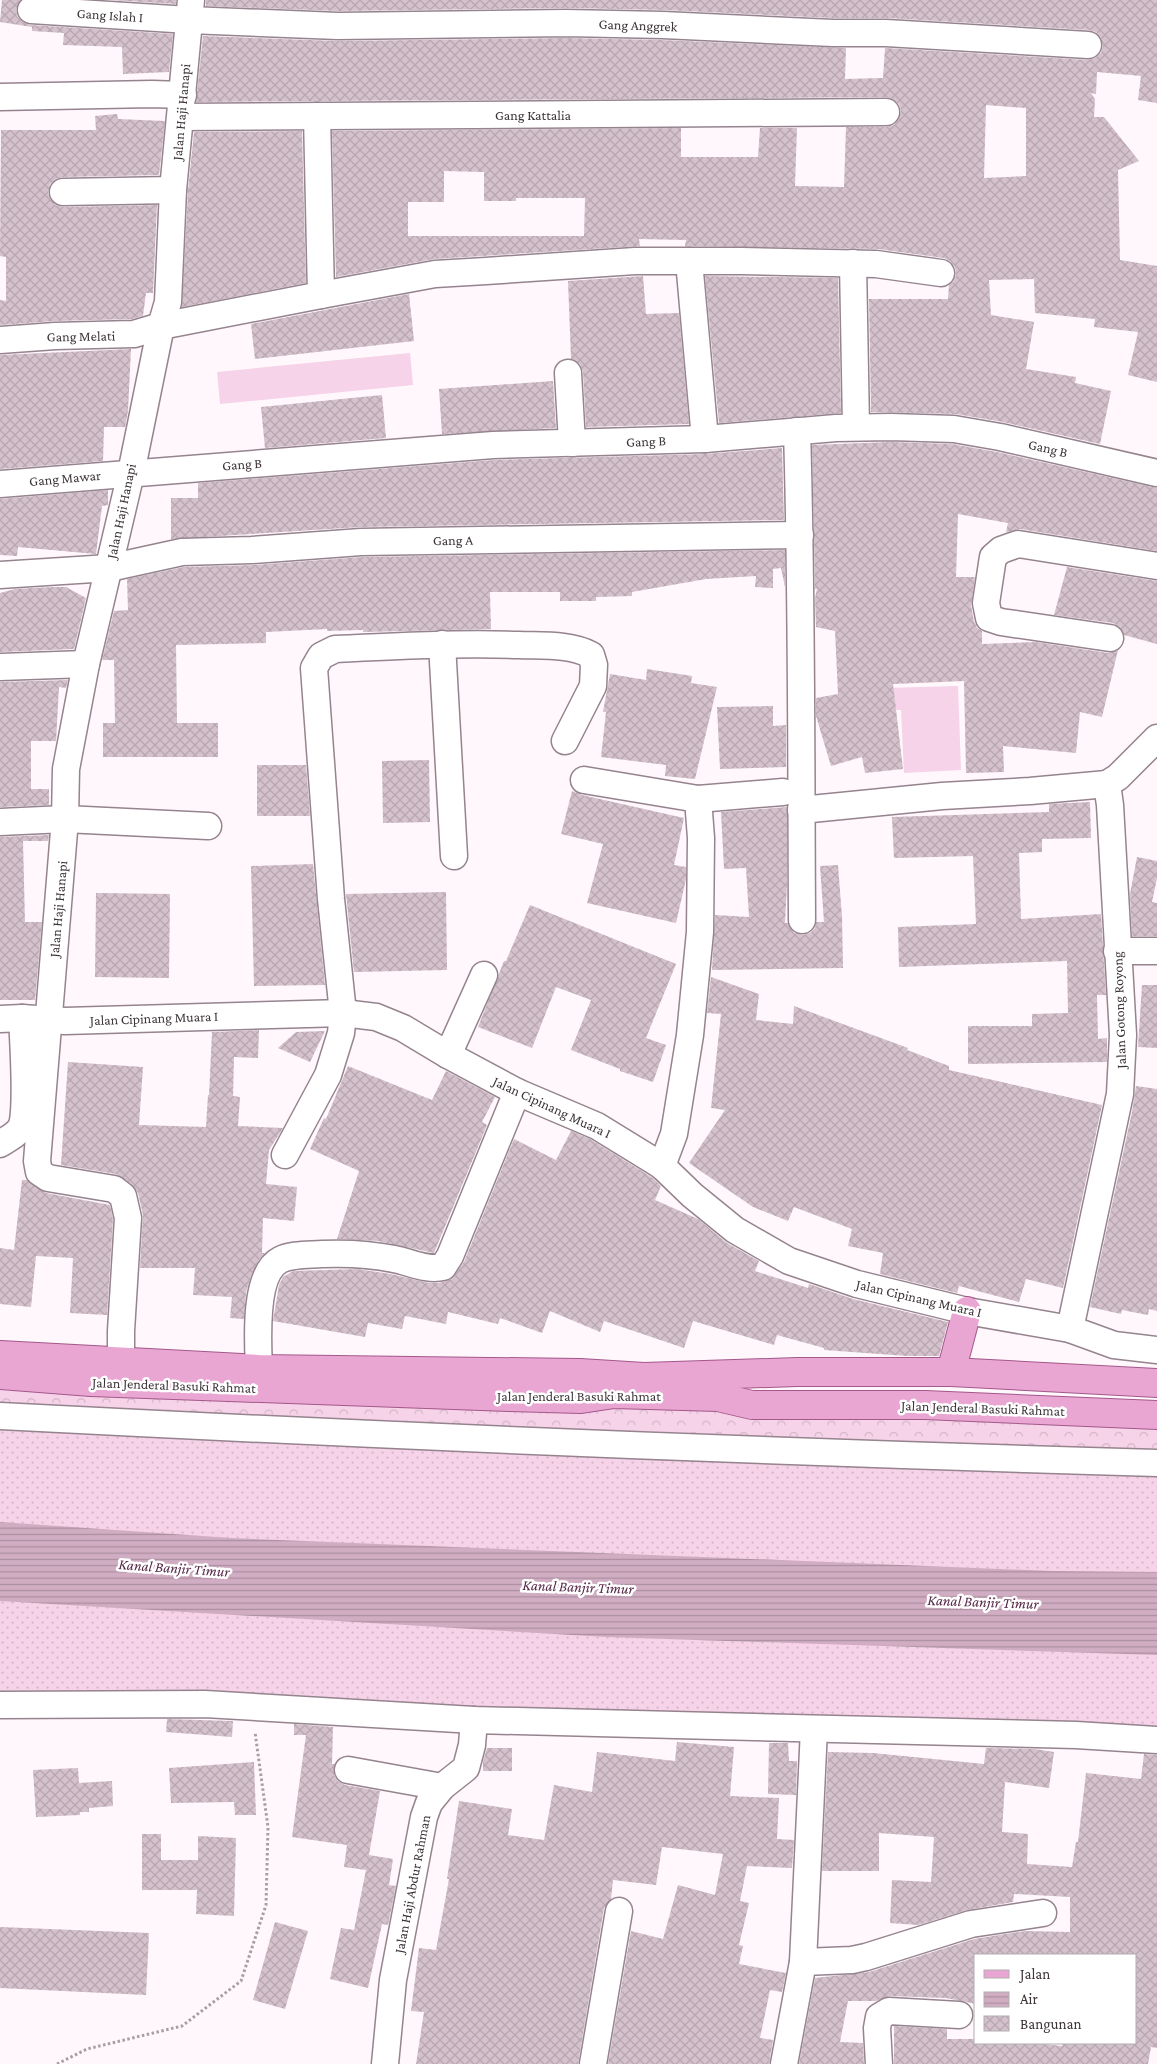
<svg xmlns="http://www.w3.org/2000/svg" width="1157" height="2064" font-family="'Crimson Pro',serif">
<style>
.grass{fill:url(#grass-dots)}
.forest{fill:url(#forest-crowns)}
.pitch{fill:#f6d3e8}
.water{fill:url(#water-rules)}
.building{fill:url(#building-cross-hatch);fill-rule:evenodd}
.lines{fill:none;stroke-linecap:round;stroke-linejoin:round}
.minor-casing{stroke:#95838e;stroke-width:29}
.major-casing{stroke:#a3588a;stroke-width:30}
.path{stroke:#a79fa3;stroke-width:3;stroke-dasharray:2.5 2.5;stroke-linecap:butt}
.minor{stroke:#fff;stroke-width:26}
.major{stroke:#e9a6d3;stroke-width:28}
.labels{text-anchor:middle;dominant-baseline:central;stroke-width:5;stroke-linejoin:round;paint-order:stroke}
.street-label{font-size:14px;fill:#3c3439;stroke:#fff}
.water-label{font-size:15px;font-style:italic;fill:#542645;stroke:#fff}
</style>
<defs>
<pattern id="grass-dots" width="8" height="8" patternUnits="userSpaceOnUse" patternTransform="scale(1.25)"><rect width="8" height="8" fill="#f6d3e8"/><path d="M2 2h.1M6 6h.1" fill="none" stroke="#d4b6c8" stroke-width="1.8" stroke-linecap="round"/></pattern>
<pattern id="forest-crowns" width="20" height="18" patternUnits="userSpaceOnUse" patternTransform="scale(1.25)"><rect width="20" height="18" fill="#f6d3e8"/><path d="M2 6a3 3 0 1 1 6 0M12 15a3 3 0 1 1 6 0" fill="none" stroke="#d4b6c8"/></pattern>
<pattern id="water-rules" width="6" height="5" patternUnits="userSpaceOnUse" patternTransform="scale(1.25)"><rect width="6" height="5" fill="#d1adc3"/><path d="M0 2.5h6" fill="none" stroke="#ab8e9f"/></pattern>
<pattern id="building-cross-hatch" width="8" height="8" patternUnits="userSpaceOnUse" patternTransform="scale(1.25)"><rect width="8" height="8" fill="#d4c1cc"/><path d="M0 0l8 8M0 8l8-8" fill="none" stroke="#b7a6b0"/></pattern>
</defs>
<rect width="100%" height="100%" fill="#fff7fb"/>
<!-- grass -->
<polygon class="grass" points="0,1415 1157,1461 1157,1739 0,1705"/>
<!-- forest -->
<polygon class="forest" points="0,1375 1157,1415 1157,1463 0,1416"/>
<!-- pitch -->
<g class="pitch">
<polygon points="410,353 413,385 220,404 217,372"/>
<polygon points="958,686 961,770 904,773 901,710 885,710 885,688"/>
</g>
<!-- water -->
<polygon class="water" points="0,1522 231,1538 1052,1571 1157,1572 1157,1655 606,1637 0,1601"/>
<!-- building -->
<g class="building">
<polygon points="2,0 20,0 16,9 17,16 22,22 30,25 173,34 169,72 123,74 122,47 63,45 64,33 32,31 32,27 0,22"/>
<polygon points="110,0 176,0 176,4"/>
<path d="M206,0H1157V103L1138,100L1141,76L1097,72L1096,94L1091,93L1095,99L1094,117H1104L1139,161L1118,170L1120,260L1157,266V382L1128,375L1138,332L1094,327L1095,319L1035,313L1034,279L989,280L991,315L1034,322L1026,369L1076,377L1075,383L1111,391L1100,444L1003,422L956,414L871,412L869,299H948L949,285L953,282L956,275L955,267L950,261L944,258L878,249L685,246L686,240L639,239L640,246L434,259L336,277L332,131L681,128V157H758L760,128H797L795,186L844,187L846,127H886L894,125L899,119L901,111L899,104L893,99L886,97L196,102L203,36L338,41L566,38L662,40L846,48L845,79L883,78L885,48L1088,60L1095,58L1101,53L1103,46L1101,38L1096,32L1089,30L887,18H833L664,10L566,8L338,11L206,6ZM986,105L1026,108V176L984,178ZM444,171L484,172V201H516V198H585L584,236H408V202H444Z"/>
<polygon points="117,114 118,119 165,121 159,175 62,177 56,179 50,184 48,193 50,199 55,205 63,207 157,205 153,293 146,293 143,316 132,319 55,321 0,325 0,300 6,301 6,257 0,256 1,130 96,130 95,116"/>
<polygon points="302,131 306,283 182,307 188,191 194,132"/>
<polygon points="643,276 646,314 679,313 689,424 586,427 583,372 580,364 571,359 568,281"/>
<polygon points="705,276 838,278 841,413 719,423"/>
<polygon points="409,294 414,341 255,359 251,324"/>
<polygon points="131,349 128,411 125,427 104,427 103,461 0,469 0,355"/>
<polygon points="553,381 556,428 442,434 439,389"/>
<polygon points="382,395 386,438 265,448 261,407"/>
<polygon points="891,442 952,444 997,452 1157,488 1157,551 1020,529 1006,532 1008,523 958,514 956,577 975,577 971,606 974,621 977,628 982,631 982,644 1036,642 1108,653 1118,650 1102,717 1080,712 1076,753 1003,746 1004,772 966,773 964,681 893,684 903,769 865,773 862,757 831,766 816,716 816,698 838,694 835,631 816,627 815,598 817,589 815,589 812,445"/>
<polygon points="782,448 784,520 361,527 171,539 171,498 198,498 198,483 494,460 705,454"/>
<polygon points="108,490 108,505 102,506 96,554 18,547 17,556 0,555 0,499"/>
<polygon points="785,550 785,587 781,568 773,569 773,588 755,587 756,576 706,579 632,592 632,596 596,597 596,601 560,601 560,592 490,592 491,629 363,632 363,630 327,631 327,629 266,632 266,643 176,645 177,723 218,723 218,757 103,757 103,723 115,723 114,660 102,660 114,611 128,610 127,579 184,567 253,565 362,557"/>
<polygon points="1067,567 1157,581 1157,644 1124,635 1120,627 1113,623 1054,615"/>
<polygon points="53,587 66,587 86,598 74,649 0,652 0,593 15,589"/>
<polygon points="647,669 692,676 691,683 717,687 695,779 665,776 666,765 601,757 606,712 603,712 610,674 646,680"/>
<polygon points="68,680 66,688 59,687 56,741 31,741 31,789 49,789 49,805 0,807 0,682"/>
<polygon points="773,706 773,726 786,725 786,767 720,769 717,707"/>
<polygon points="429,760 430,822 383,823 382,761"/>
<polygon points="257,765 306,765 310,816 257,816"/>
<polygon points="572,791 582,795 684,818 674,865 686,867 686,879 676,923 587,903 603,844 561,834"/>
<polygon points="1090,802 1091,838 1042,839 1042,852 1019,853 1021,919 1101,914 1106,995 1097,995 1098,1039 1107,1038 1107,1062 968,1064 968,1026 1032,1026 1032,1014 1068,1013 1067,961 899,967 898,927 976,924 973,856 894,858 892,817 1049,812 1049,804"/>
<polygon points="787,807 787,885 785,923 788,923 794,933 803,935 810,933 815,928 816,922 824,922 820,866 838,865 842,917 843,968 712,970 715,915 749,917 746,868 724,869 721,812"/>
<polygon points="49,835 48,841 23,841 25,922 42,922 35,1000 0,1000 0,837"/>
<polygon points="1137,857 1157,861 1157,878 1152,902 1157,903 1157,936 1132,936 1130,894"/>
<polygon points="313,864 325,985 254,986 251,866"/>
<polygon points="446,892 447,970 354,972 346,894"/>
<polygon points="96,893 170,894 169,978 95,977"/>
<polygon points="530,905 676,964 646,1038 666,1045 653,1082 620,1071 620,1069 571,1050 591,1000 556,987 532,1048 478,1027 504,961 506,961"/>
<polygon points="711,977 759,994 756,1020 793,1024 794,1006 908,1048 907,1050 949,1066 949,1070 1102,1105 1063,1288 1026,1279 1019,1302 959,1286 957,1293 880,1274 883,1253 848,1246 852,1229 794,1207 788,1221 753,1207 689,1163 725,1110 711,1108 721,1014 707,1013"/>
<polygon points="1142,985 1157,985 1157,1048 1138,1047"/>
<polygon points="259,1030 258,1058 234,1057 233,1096 240,1097 238,1126 283,1128 269,1150 266,1184 297,1187 294,1221 263,1218 262,1253 265,1253 258,1261 251,1276 246,1292 244,1319 230,1318 232,1297 193,1295 195,1268 140,1268 143,1215 138,1193 132,1184 116,1174 61,1165 68,1062 143,1067 139,1125 206,1127 208,1095 209,1095 212,1032"/>
<polygon points="325,1031 310,1062 278,1048 296,1032"/>
<polygon points="348,1066 432,1100 446,1071 495,1097 482,1122 487,1125 434,1253 378,1241 337,1239 359,1171 310,1149 324,1118 326,1119"/>
<polygon points="1136,1086 1157,1089 1157,1311 1149,1309 1148,1315 1122,1310 1121,1314 1090,1307 1132,1112"/>
<polygon points="571,1131 590,1139 653,1178 661,1186 655,1200 698,1219 727,1243 759,1261 755,1271 808,1288 809,1284 853,1299 948,1322 939,1356 907,1356 824,1350 824,1348 777,1335 774,1345 693,1321 684,1348 604,1321 600,1332 550,1311 542,1333 500,1318 498,1324 448,1312 446,1324 405,1316 402,1329 368,1323 365,1337 273,1321 279,1285 283,1277 293,1271 357,1269 391,1274 429,1283 439,1283 452,1279 464,1262 514,1139 556,1160"/>
<polygon points="22,1180 27,1180 46,1193 110,1205 113,1219 107,1315 70,1313 73,1258 36,1256 31,1307 0,1304 0,1248 14,1250"/>
<polygon points="167,1719 233,1721 232,1737 166,1732"/>
<polygon points="294,1724 333,1727 332,1764 335,1764 334,1775 338,1781 345,1785 380,1791 369,1855 393,1859 389,1885 396,1886 388,1925 382,1924 368,1988 330,1979 341,1928 354,1930 366,1870 344,1867 347,1845 292,1837 306,1735 294,1735"/>
<polygon points="677,1742 734,1747 730,1796 779,1798 777,1839 794,1840 792,1868 747,1866 740,1901 749,1903 739,1945 743,1946 739,1964 786,1973 782,1992 770,1990 760,2038 773,2040 769,2064 608,2064 631,1931 663,1939 678,1885 715,1895 723,1854 662,1847 656,1885 613,1880 611,1899 604,1908 578,2064 416,2064 424,2012 411,2011 419,1948 436,1950 449,1879 447,1879 459,1801 512,1809 508,1835 544,1840 554,1785 592,1792 597,1752 675,1761"/>
<polygon points="769,1743 788,1743 789,1761 797,1761 796,1795 768,1794"/>
<polygon points="487,1748 512,1748 512,1771 483,1771 483,1761"/>
<polygon points="986,1748 1035,1749 1054,1752 1049,1788 1005,1782 1002,1832 1028,1834 1027,1864 1072,1867 1076,1842 1078,1842 1086,1773 1141,1779 1144,1754 1157,1755 1157,2048 1151,2047 1148,2064 894,2064 894,2026 947,2029 947,2039 976,2039 976,2043 1034,2043 1062,2046 1062,2043 1136,2043 1136,1955 976,1955 976,2004 946,1998 890,1996 876,2001 848,2001 840,2042 863,2043 864,2064 799,2064 815,1978 869,1972 974,1939 1025,1931 1070,1932 1070,1897 1014,1894 1013,1902 967,1910 918,1925 890,1923 892,1880 931,1882 934,1837 879,1833 879,1871 822,1871 828,1752 873,1753 984,1764"/>
<polygon points="254,1762 256,1815 235,1815 234,1802 171,1803 169,1768"/>
<polygon points="78,1768 79,1783 112,1781 113,1806 89,1808 89,1812 80,1812 80,1815 36,1817 33,1770"/>
<polygon points="142,1834 161,1834 161,1860 198,1860 198,1836 236,1838 234,1916 196,1914 197,1890 142,1890"/>
<polygon points="275,1922 308,1931 285,2009 253,2000"/>
<polygon points="0,1927 149,1933 146,1995 0,1988"/>
</g>
<g class="lines">
<defs>
<g id="minor">
<polyline points="31,10 189,20 338,26 566,23 663,25 833,33 886,33 1088,45"/>
<polyline points="0,97 152,94 183,95"/>
<polyline points="317,116 321,295"/>
<polyline points="181,117 886,112"/>
<polyline points="63,192 173,190"/>
<polyline points="689,261 705,439"/>
<polyline points="853,263 856,427"/>
<polyline points="0,340 55,336 134,334 161,326 321,295 435,274 486,271 635,261 741,261 876,264 941,273"/>
<polyline points="568,373 572,443"/>
<path d="M797,431C802,594 801,757 802,920"/>
<polyline points="0,484 493,445 705,439 836,428 891,427 954,429 1000,437 1157,473"/>
<polyline points="0,575 109,568 182,552 252,550 361,542 800,535"/>
<polyline points="1110,638 1001,622 989,618 986,603 993,557 1001,550 1018,544 1157,566"/>
<polyline points="442,644 454,856"/>
<polyline points="0,667 86,664"/>
<polyline points="584,780 698,799 701,838 700,932 690,1035 674,1134 662,1166"/>
<polyline points="698,799 783,792"/>
<polyline points="801,810 942,796 1030,791 1107,784"/>
<polyline points="0,822 65,819 208,826"/>
<polyline points="1117,951 1157,951"/>
<polyline points="0,1019 22,1018 65,1021 343,1013 376,1017 403,1028 448,1055 517,1092 597,1126 662,1166 692,1195 735,1230 789,1261 857,1284 967,1311 1070,1329 1114,1345 1157,1350"/>
<polyline points="448,1055 484,975"/>
<path d="M0,1144C7,1139 17,1135 21,1127C28,1116 23,1036 22,1018"/>
<path d="M285,1155L328,1075L341,1033L343,1013L331,899L314,668L321,656L335,649C396,646 458,643 519,645C543,646 570,644 591,655L594,665L593,686L565,741"/>
<polyline points="1070,1329 1120,1094 1123,1035 1110,805 1107,784 1118,777 1157,738"/>
<polyline points="121,1361 121,1331 128,1218 123,1196 114,1189 48,1178 39,1172 37,1161 65,819 66,769 86,664 131,473 161,326 168,302 173,190 191,0"/>
<path d="M259,1369C258,1344 253,1274 280,1260C291,1254 309,1255 322,1254C346,1253 370,1254 394,1259C410,1262 427,1271 443,1267L450,1256L517,1092"/>
<path d="M0,1416C385,1436 771,1452 1157,1463"/>
<polyline points="0,1705 205,1704 474,1720 1076,1735 1157,1740"/>
<polyline points="348,1770 442,1787"/>
<polyline points="803,1962 852,1960 866,1957 971,1924 1043,1913"/>
<polyline points="385,2064 393,1980 424,1817 429,1803 442,1787 466,1768 472,1745 474,1720"/>
<polyline points="593,2064 619,1911"/>
<polyline points="784,2064 803,1962 814,1729"/>
<polyline points="879,2064 877,2028 879,2017 889,2011 959,2015"/>
</g>
<g id="major">
<polyline points="0,1355 259,1369 580,1373 644,1377 797,1372 951,1372 1157,1383"/>
<polyline points="951,1372 967,1311"/>
<polyline points="0,1375 91,1382 509,1397 581,1399 614,1394 718,1397 752,1405 925,1405 1157,1415"/>
</g>
</defs>
<!-- minor casing -->
<use href="#minor" class="minor-casing"/>
<!-- major casing -->
<use href="#major" class="major-casing"/>
<!-- path -->
<polyline class="path" points="57,2064 87,2049 182,2026 241,1981 266,1905 268,1827 255,1732"/>
<!-- minor -->
<use href="#minor" class="minor"/>
<!-- major -->
<use href="#major" class="major"/>
</g>
<g class="labels">
<!-- street labels -->
<g class="street-label">
<text transform="translate(110 15) rotate(4)">Gang Islah I</text>
<text transform="translate(638 25) rotate(2)">Gang Anggrek</text>
<text transform="translate(181 112) rotate(-85)">Jalan Haji Hanapi</text>
<text x="533" y="115">Gang Kattalia</text>
<text transform="translate(81 336) rotate(-1)">Gang Melati</text>
<text transform="translate(646 441) rotate(-2)">Gang B</text>
<text transform="translate(1048 448) rotate(13)">Gang B</text>
<text transform="translate(242 464) rotate(-4)">Gang B</text>
<text transform="translate(65 478) rotate(-5)">Gang Mawar</text>
<text transform="translate(121 511) rotate(-78)">Jalan Haji Hanapi</text>
<text transform="translate(453 540) rotate(-1)">Gang A</text>
<text transform="translate(58 909) rotate(-85)">Jalan Haji Hanapi</text>
<text transform="translate(1119 1010) rotate(-92)">Jalan Gotong Royong</text>
<text transform="translate(154 1018) rotate(-2)">Jalan Cipinang Muara I</text>
<text transform="translate(552 1107) rotate(25)">Jalan Cipinang Muara I</text>
<text transform="translate(919 1298) rotate(13)">Jalan Cipinang Muara I</text>
<text transform="translate(174 1385) rotate(2)">Jalan Jenderal Basuki Rahmat</text>
<text x="579" y="1396">Jalan Jenderal Basuki Rahmat</text>
<text transform="translate(983 1408) rotate(2)">Jalan Jenderal Basuki Rahmat</text>
<text transform="translate(412 1884) rotate(-79)">Jalan Haji Abdur Rahman</text>
</g>
<!-- water labels -->
<g class="water-label">
<text transform="translate(174 1568) rotate(4)">Kanal Banjir Timur</text>
<text transform="translate(578 1587) rotate(2)">Kanal Banjir Timur</text>
<text transform="translate(983 1602) rotate(2)">Kanal Banjir Timur</text>
</g>
</g>
<!-- legend -->
<rect x="974" y="1954" width="162" height="90" fill="#ffffff" stroke="#b1aeb0"/>
<rect x="984" y="1970" width="25" height="8" fill="#e9a6d3" stroke="#b1aeb0"/>
<text x="1020" y="1979" font-size="15" fill="#3c3439">Jalan</text>
<rect x="984" y="1992" width="25" height="15" fill="url(#water-rules)" stroke="#b1aeb0"/>
<text x="1020" y="2004" font-size="15" fill="#3c3439">Air</text>
<rect x="984" y="2016" width="25" height="15" fill="url(#building-cross-hatch)" stroke="#b1aeb0"/>
<text x="1020" y="2029" font-size="15" fill="#3c3439">Bangunan</text>
</svg>
